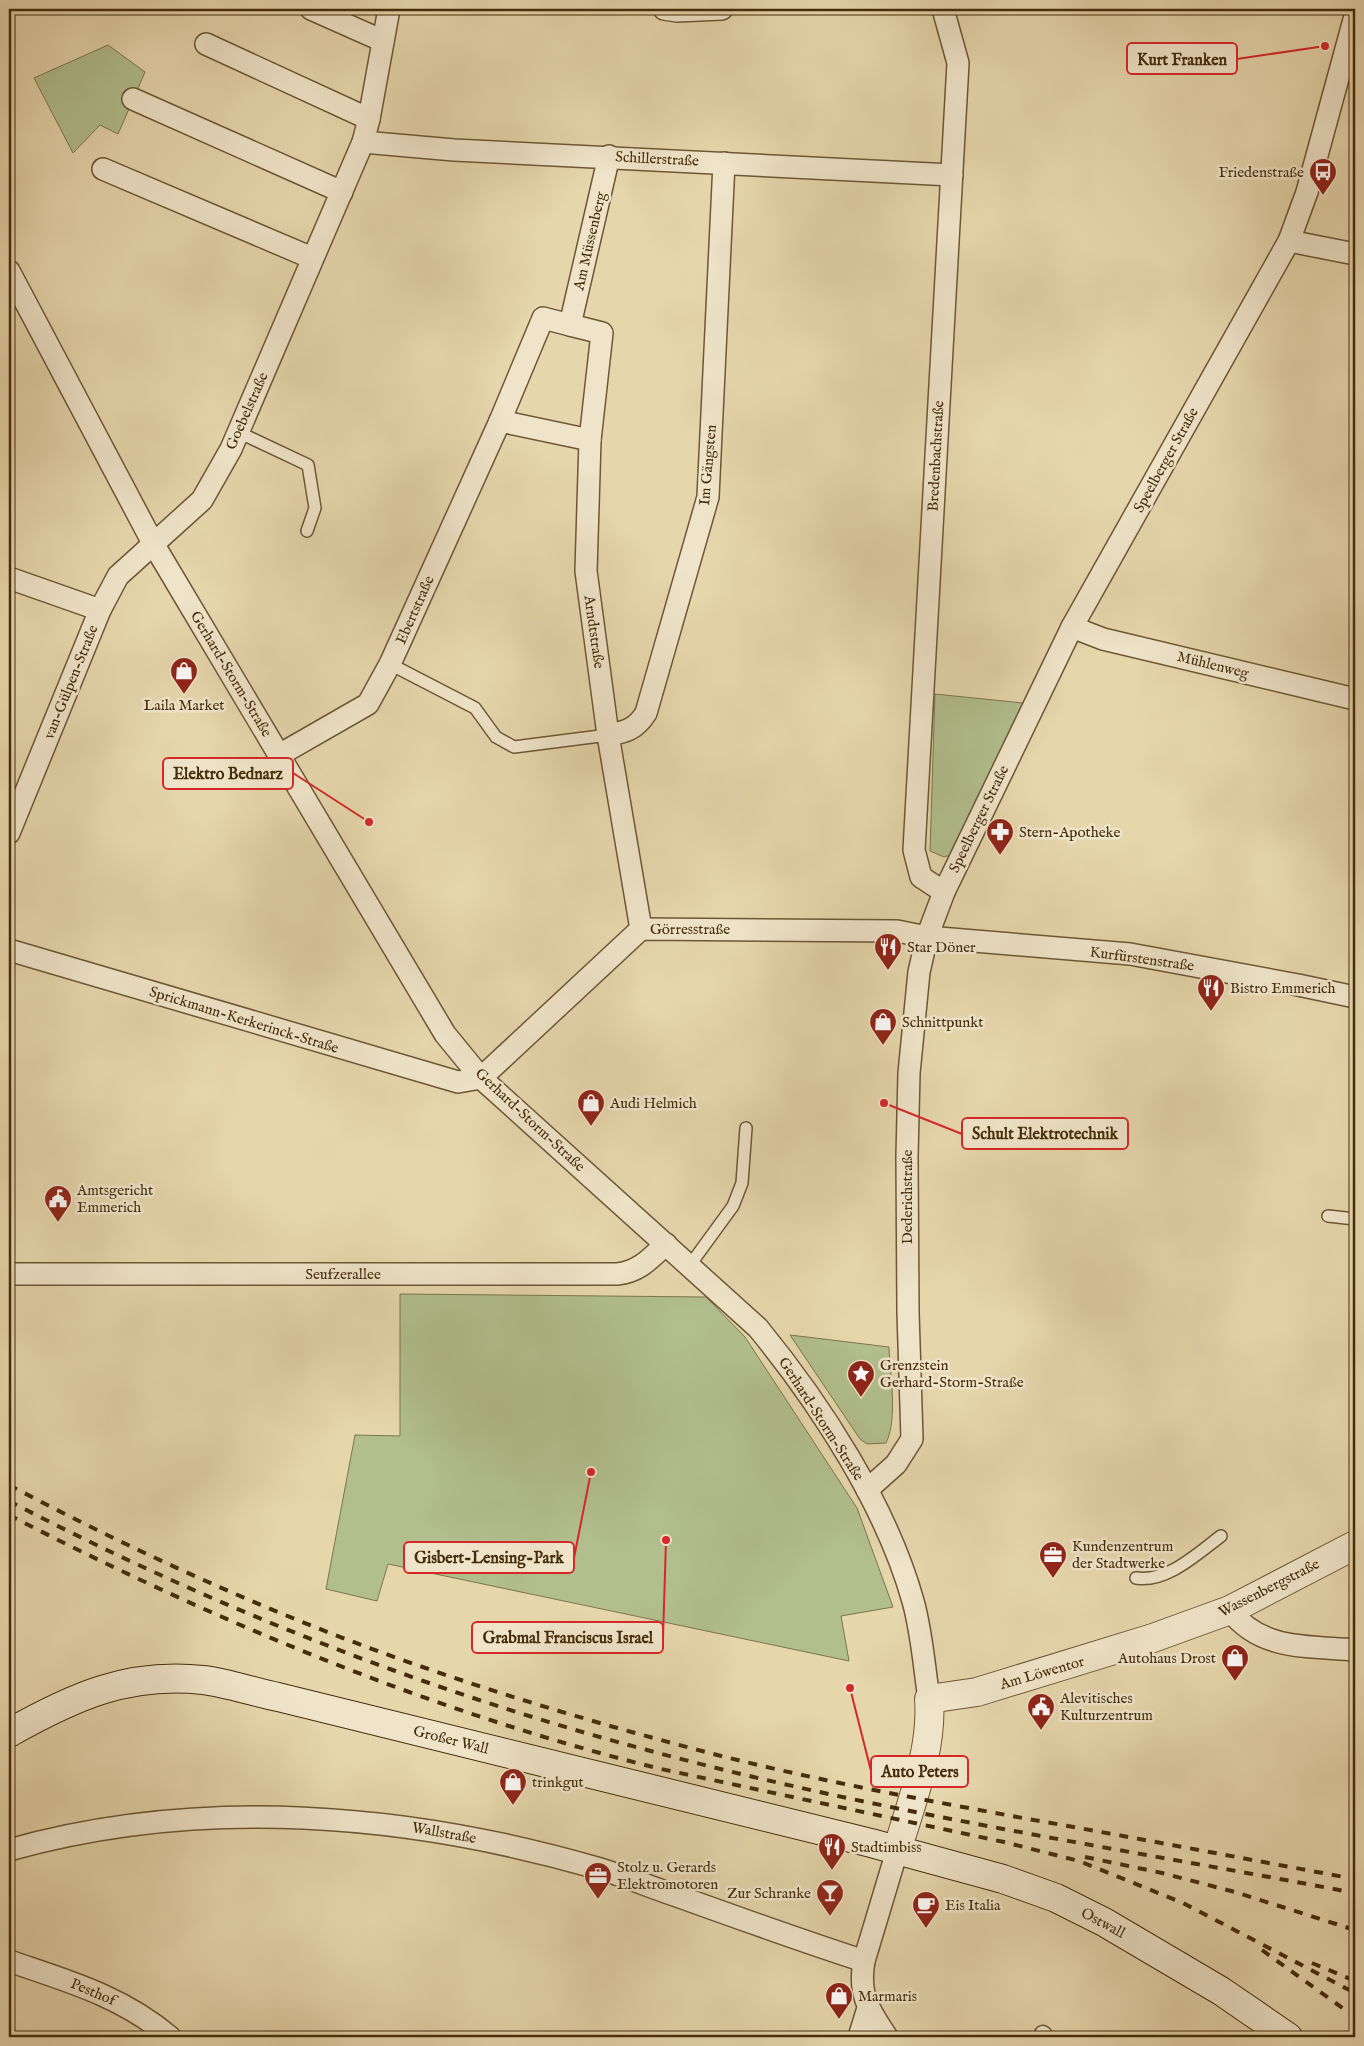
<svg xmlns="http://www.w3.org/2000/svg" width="1364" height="2046" font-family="'IM FELL English',serif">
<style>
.green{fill:#b1be8d;stroke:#7b764c}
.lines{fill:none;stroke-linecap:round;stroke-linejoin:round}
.service-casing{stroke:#6d5734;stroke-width:14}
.pedestrian-casing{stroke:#6d5734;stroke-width:19}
.minor-casing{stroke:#6d5734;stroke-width:24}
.tertiary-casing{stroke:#6d5734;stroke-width:30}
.secondary-casing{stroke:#452d0c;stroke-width:30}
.service{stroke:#efe4c9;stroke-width:11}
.pedestrian{stroke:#efe4c9;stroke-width:16}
.minor{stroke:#efe4c9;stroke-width:21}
.tertiary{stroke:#efe4c9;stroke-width:28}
.secondary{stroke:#efe4c9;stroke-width:28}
.rail{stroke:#452d0c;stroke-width:4;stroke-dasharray:9 9;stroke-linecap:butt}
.labels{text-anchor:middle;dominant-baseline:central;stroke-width:5;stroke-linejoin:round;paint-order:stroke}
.street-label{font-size:15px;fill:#452d0c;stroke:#efe4c9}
.poi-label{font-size:15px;fill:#452d0c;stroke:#efe4c9;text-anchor:start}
.leader{fill:none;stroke:#d62828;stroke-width:2}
.callout-dot{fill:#d62828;stroke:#efe4c9;stroke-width:2}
.callout{fill:#efe4c9;stroke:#d62828;stroke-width:2}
.callout-label{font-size:16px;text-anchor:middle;font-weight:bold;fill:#452d0c}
</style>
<rect width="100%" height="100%" fill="#e6d6ac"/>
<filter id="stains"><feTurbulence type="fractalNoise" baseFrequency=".004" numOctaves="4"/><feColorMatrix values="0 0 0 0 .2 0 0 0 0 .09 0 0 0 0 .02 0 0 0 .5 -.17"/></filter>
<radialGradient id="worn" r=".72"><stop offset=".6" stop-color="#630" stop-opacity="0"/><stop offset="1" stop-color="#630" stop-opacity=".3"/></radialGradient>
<!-- green -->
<g class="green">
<polygon points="108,45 145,72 118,134 100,125 73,153 34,78"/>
<polygon points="935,694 1023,703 954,854 944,857 930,851"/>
<polygon points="400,1294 706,1297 745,1337 857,1508 893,1607 841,1616 849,1661 388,1564 377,1601 326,1589 355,1435 400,1436"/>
<path d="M790,1335L889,1347C890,1374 898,1419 886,1443L867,1444L860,1439Z"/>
</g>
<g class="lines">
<defs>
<g id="service">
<polyline points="238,432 308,465 315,508 307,531"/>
<polyline points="390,664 475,708 496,737 514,747 608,735"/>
<polyline points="1328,1216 1355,1219"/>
<polyline points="690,1265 733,1206 742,1183 746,1128"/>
<path d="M1136,1578C1167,1583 1198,1553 1221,1536"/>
</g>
<polyline id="pedestrian" points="1043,2034 1045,2037"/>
<g id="minor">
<polyline points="311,9 383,41"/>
<polyline points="664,9 677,11 722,9"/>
<polyline points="943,9 958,63 914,850 921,877 944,892"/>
<polyline points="206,44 369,119"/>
<polyline points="133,99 342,192"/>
<polyline points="363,142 454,150 952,175"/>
<polyline points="609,156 570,325 602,333 590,440 586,571 608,735 641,929"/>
<polyline points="103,169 312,258"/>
<polyline points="1289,241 1355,254"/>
<path d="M9,271L154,545L445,1034L481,1078L758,1328C821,1405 886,1505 913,1601C922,1633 924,1666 929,1699"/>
<polyline points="500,421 590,440"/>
<polyline points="9,578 100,610"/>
<polyline points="1072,627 1103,639 1355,699"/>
<path d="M608,735C626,732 636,729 646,713L708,497L724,163"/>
<polyline points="279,755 368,704 390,664 500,421 543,318 570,325"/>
<polyline points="9,833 100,610 118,576 202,500 231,449 363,142 369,119 389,9"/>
<polyline points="9,950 458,1082 481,1078 641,929 897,931 927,937 1130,954 1298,985 1355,997"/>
<path d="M9,1274H617C639,1272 651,1258 666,1244"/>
<polyline points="867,1490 896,1464 912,1439 908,1312 907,1156 909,1073 919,972 927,937 944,892 1072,627 1289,241 1307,192 1355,16"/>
<path d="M1230,1610C1260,1651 1310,1646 1355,1650"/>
<path d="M9,1850C202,1796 406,1813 597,1868C625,1876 652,1888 680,1897C741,1919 802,1941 864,1961"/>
<path d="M9,1961C67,1981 122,1996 170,2037"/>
<polyline points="859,2037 868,2008"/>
<path d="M887,2037C869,2010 858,1995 864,1961L897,1851"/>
</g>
<path id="tertiary" d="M897,1851C911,1802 933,1750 929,1699L977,1692L1153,1638L1230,1610L1355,1545"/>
<path id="secondary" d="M9,1733C73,1697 127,1672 203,1680C228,1683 253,1692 278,1697L871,1843L1003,1879L1056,1898L1104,1922L1221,1991L1288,2037"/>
</defs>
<!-- service casing -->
<use href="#service" class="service-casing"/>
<!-- pedestrian casing -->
<use href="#pedestrian" class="pedestrian-casing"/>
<!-- minor casing -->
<use href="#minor" class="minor-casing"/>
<!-- tertiary casing -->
<use href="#tertiary" class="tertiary-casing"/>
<!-- secondary casing -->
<use href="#secondary" class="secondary-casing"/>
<!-- service -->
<use href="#service" class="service"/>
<!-- pedestrian -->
<use href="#pedestrian" class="pedestrian"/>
<!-- minor -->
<use href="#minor" class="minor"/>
<!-- tertiary -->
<use href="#tertiary" class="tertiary"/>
<!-- secondary -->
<use href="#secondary" class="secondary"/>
<!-- rail -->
<g class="rail">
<path d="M9,1485C113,1540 220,1590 330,1633C451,1680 576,1718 702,1751C808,1779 920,1799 1028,1819C1137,1838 1246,1859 1355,1879"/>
<path d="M9,1501C212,1607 426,1691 647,1750C879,1813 1119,1848 1355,1893"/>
<path d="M9,1515C214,1621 437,1714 661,1769L1004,1842L1079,1861L1183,1903L1355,1993"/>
<polyline points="1085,1857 1162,1873 1235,1892 1355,1930"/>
<polyline points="1262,1950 1355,2017"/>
<polyline points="1312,1963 1355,1981"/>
</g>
</g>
<!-- icons -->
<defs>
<symbol id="bus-pin" viewBox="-11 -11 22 30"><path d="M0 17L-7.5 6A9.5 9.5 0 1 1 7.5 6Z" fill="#8f2418" stroke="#efe4c9"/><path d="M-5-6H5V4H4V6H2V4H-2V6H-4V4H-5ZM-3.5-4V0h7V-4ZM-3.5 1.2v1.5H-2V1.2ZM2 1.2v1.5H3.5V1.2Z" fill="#fff"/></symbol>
<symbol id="shop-pin" viewBox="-11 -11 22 30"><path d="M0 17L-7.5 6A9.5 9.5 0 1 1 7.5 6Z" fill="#8f2418" stroke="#efe4c9"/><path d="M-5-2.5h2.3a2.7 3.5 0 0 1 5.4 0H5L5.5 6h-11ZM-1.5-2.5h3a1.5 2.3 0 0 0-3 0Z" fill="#fff"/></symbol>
<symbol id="pharmacy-pin" viewBox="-11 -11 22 30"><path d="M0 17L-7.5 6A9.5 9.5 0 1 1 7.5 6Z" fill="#8f2418" stroke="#efe4c9"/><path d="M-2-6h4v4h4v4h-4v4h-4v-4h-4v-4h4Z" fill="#fff"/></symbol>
<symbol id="restaurant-pin" viewBox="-11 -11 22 30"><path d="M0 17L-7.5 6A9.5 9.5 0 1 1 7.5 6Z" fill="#8f2418" stroke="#efe4c9"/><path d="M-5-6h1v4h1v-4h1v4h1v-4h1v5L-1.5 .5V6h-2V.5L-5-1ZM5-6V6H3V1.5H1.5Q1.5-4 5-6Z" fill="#fff"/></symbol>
<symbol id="civic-pin" viewBox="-11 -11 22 30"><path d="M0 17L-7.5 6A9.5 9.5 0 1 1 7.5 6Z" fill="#8f2418" stroke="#efe4c9"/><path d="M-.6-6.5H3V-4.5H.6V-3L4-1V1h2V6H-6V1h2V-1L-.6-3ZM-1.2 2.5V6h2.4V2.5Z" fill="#fff"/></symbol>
<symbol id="sight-pin" viewBox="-11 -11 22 30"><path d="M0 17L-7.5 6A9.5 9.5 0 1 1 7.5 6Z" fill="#8f2418" stroke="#efe4c9"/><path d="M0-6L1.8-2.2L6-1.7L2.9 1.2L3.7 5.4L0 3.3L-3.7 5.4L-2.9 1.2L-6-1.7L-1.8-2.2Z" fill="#fff"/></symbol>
<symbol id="office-pin" viewBox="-11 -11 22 30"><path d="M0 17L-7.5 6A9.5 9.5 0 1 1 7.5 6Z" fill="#8f2418" stroke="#efe4c9"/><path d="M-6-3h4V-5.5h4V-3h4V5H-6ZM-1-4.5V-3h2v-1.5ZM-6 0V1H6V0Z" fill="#fff"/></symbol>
<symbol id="bar-pin" viewBox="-11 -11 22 30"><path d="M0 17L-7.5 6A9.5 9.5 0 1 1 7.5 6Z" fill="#8f2418" stroke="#efe4c9"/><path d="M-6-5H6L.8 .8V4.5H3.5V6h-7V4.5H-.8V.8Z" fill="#fff"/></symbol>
<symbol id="cafe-pin" viewBox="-11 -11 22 30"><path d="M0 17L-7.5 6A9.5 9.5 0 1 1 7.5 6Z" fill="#8f2418" stroke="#efe4c9"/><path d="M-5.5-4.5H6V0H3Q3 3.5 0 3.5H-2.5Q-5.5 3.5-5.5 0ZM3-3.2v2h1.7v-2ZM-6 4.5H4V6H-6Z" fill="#fff"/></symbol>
</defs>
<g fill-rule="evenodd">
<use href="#bus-pin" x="1307" y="156" width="32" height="43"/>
<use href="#shop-pin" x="168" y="655" width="32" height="43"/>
<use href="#pharmacy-pin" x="984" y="816" width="32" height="43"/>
<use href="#restaurant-pin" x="872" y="931" width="32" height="43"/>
<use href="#restaurant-pin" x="1195" y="972" width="32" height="43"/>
<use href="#shop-pin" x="867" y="1006" width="32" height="43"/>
<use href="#shop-pin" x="575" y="1087" width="32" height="43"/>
<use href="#civic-pin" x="42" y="1183" width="32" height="43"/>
<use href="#sight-pin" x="845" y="1358" width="32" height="43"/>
<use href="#office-pin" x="1037" y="1539" width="32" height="43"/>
<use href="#shop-pin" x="1219" y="1642" width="32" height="43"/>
<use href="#civic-pin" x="1025" y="1691" width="32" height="43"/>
<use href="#shop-pin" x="497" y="1766" width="32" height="43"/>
<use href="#restaurant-pin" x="816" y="1831" width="32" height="43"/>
<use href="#office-pin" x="582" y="1860" width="32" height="43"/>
<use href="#bar-pin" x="814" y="1877" width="32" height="43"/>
<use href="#cafe-pin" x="910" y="1889" width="32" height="43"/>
<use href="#shop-pin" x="823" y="1980" width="32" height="43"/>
</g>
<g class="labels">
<!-- street labels -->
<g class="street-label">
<text transform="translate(657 159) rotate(3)">Schillerstraße</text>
<text transform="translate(590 241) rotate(-77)">Am Müssenberg</text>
<text transform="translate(247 411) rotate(-66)">Goebelstraße</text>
<text transform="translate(936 456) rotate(-87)">Bredenbachstraße</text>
<text transform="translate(1166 460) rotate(-61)">Speelberger Straße</text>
<text transform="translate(708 465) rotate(-85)">Im Gängsten</text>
<text transform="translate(415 610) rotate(-66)">Ebertstraße</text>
<text transform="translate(594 632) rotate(82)">Arndtstraße</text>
<text transform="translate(1213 665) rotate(14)">Mühlenweg</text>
<text transform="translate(231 674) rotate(59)">Gerhard-Storm-Straße</text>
<text transform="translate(71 682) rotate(-68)">van-Gülpen-Straße</text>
<text transform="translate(979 819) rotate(-64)">Speelberger Straße</text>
<text x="690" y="929">Görresstraße</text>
<text transform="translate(1142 959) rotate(8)">Kurfürstenstraße</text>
<text transform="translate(244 1020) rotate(17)">Sprickmann-Kerkerinck-Straße</text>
<text transform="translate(530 1120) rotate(43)">Gerhard-Storm-Straße</text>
<text transform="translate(907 1197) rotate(-90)">Dederichstraße</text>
<text x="343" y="1274">Seufzerallee</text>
<text transform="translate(821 1419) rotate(57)">Gerhard-Storm-Straße</text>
<text transform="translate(1269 1588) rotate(-27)">Wassenbergstraße</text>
<text transform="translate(1042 1673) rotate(-16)">Am Löwentor</text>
<text transform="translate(451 1740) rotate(14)">Großer Wall</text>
<text transform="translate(444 1833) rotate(10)">Wallstraße</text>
<text transform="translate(1103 1923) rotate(28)">Ostwall</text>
<text transform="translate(93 1992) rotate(23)">Pesthof</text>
</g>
<!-- poi labels -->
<g class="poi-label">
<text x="1304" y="172" text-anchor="end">Friedenstraße</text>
<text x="184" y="705" text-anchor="middle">Laila Market</text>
<text x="1019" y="832">Stern-Apotheke</text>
<text x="907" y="947">Star Döner</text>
<text x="1230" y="988">Bistro Emmerich</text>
<text x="902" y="1022">Schnittpunkt</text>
<text x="610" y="1103">Audi Helmich</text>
<text x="77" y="1190">Amtsgericht<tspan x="77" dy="17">Emmerich</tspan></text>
<text x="880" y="1365">Grenzstein<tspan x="880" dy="17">Gerhard-Storm-Straße</tspan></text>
<text x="1072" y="1546">Kundenzentrum<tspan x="1072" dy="17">der Stadtwerke</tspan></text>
<text x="1216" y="1658" text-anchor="end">Autohaus Drost</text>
<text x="1060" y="1698">Alevitisches<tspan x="1060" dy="17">Kulturzentrum</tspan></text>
<text x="532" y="1782">trinkgut</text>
<text x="851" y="1847">Stadtimbiss</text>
<text x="617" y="1867">Stolz u. Gerards<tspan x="617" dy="17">Elektromotoren</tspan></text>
<text x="811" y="1893" text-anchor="end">Zur Schranke</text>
<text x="945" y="1905">Eis Italia</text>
<text x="858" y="1996">Marmaris</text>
</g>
</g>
<!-- callouts -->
<path class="leader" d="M1325 46L1237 59M369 822L293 773M884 1103L962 1134M591 1472L574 1558M666 1540L663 1638M850 1688L871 1771"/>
<g class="callout-dot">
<circle cx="1325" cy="46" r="5"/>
<circle cx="369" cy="822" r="5"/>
<circle cx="884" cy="1103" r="5"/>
<circle cx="591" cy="1472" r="5"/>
<circle cx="666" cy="1540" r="5"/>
<circle cx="850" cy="1688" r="5"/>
</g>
<g class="callout">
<rect x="1127" y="43" width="110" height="31" rx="5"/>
<rect x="163" y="758" width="130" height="31" rx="5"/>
<rect x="962" y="1118" width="166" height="31" rx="5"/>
<rect x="404" y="1542" width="170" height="31" rx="5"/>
<rect x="472" y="1622" width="191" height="31" rx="5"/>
<rect x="871" y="1756" width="97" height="31" rx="5"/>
</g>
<g class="callout-label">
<text x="1182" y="65">Kurt Franken</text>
<text x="228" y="779">Elektro Bednarz</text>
<text x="1045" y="1139">Schult Elektrotechnik</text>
<text x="489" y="1563">Gisbert-Lensing-Park</text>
<text x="568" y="1643">Grabmal Franciscus Israel</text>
<text x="920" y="1777">Auto Peters</text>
</g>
<!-- margin -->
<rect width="1364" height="2046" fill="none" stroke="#e6d6ac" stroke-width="30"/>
<rect x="10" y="10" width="1344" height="2026" fill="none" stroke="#452d0c" stroke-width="2.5"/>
<rect x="15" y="15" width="1334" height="2016" fill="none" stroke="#452d0c"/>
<rect width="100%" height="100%" filter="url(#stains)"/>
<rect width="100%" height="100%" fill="url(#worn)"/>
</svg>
